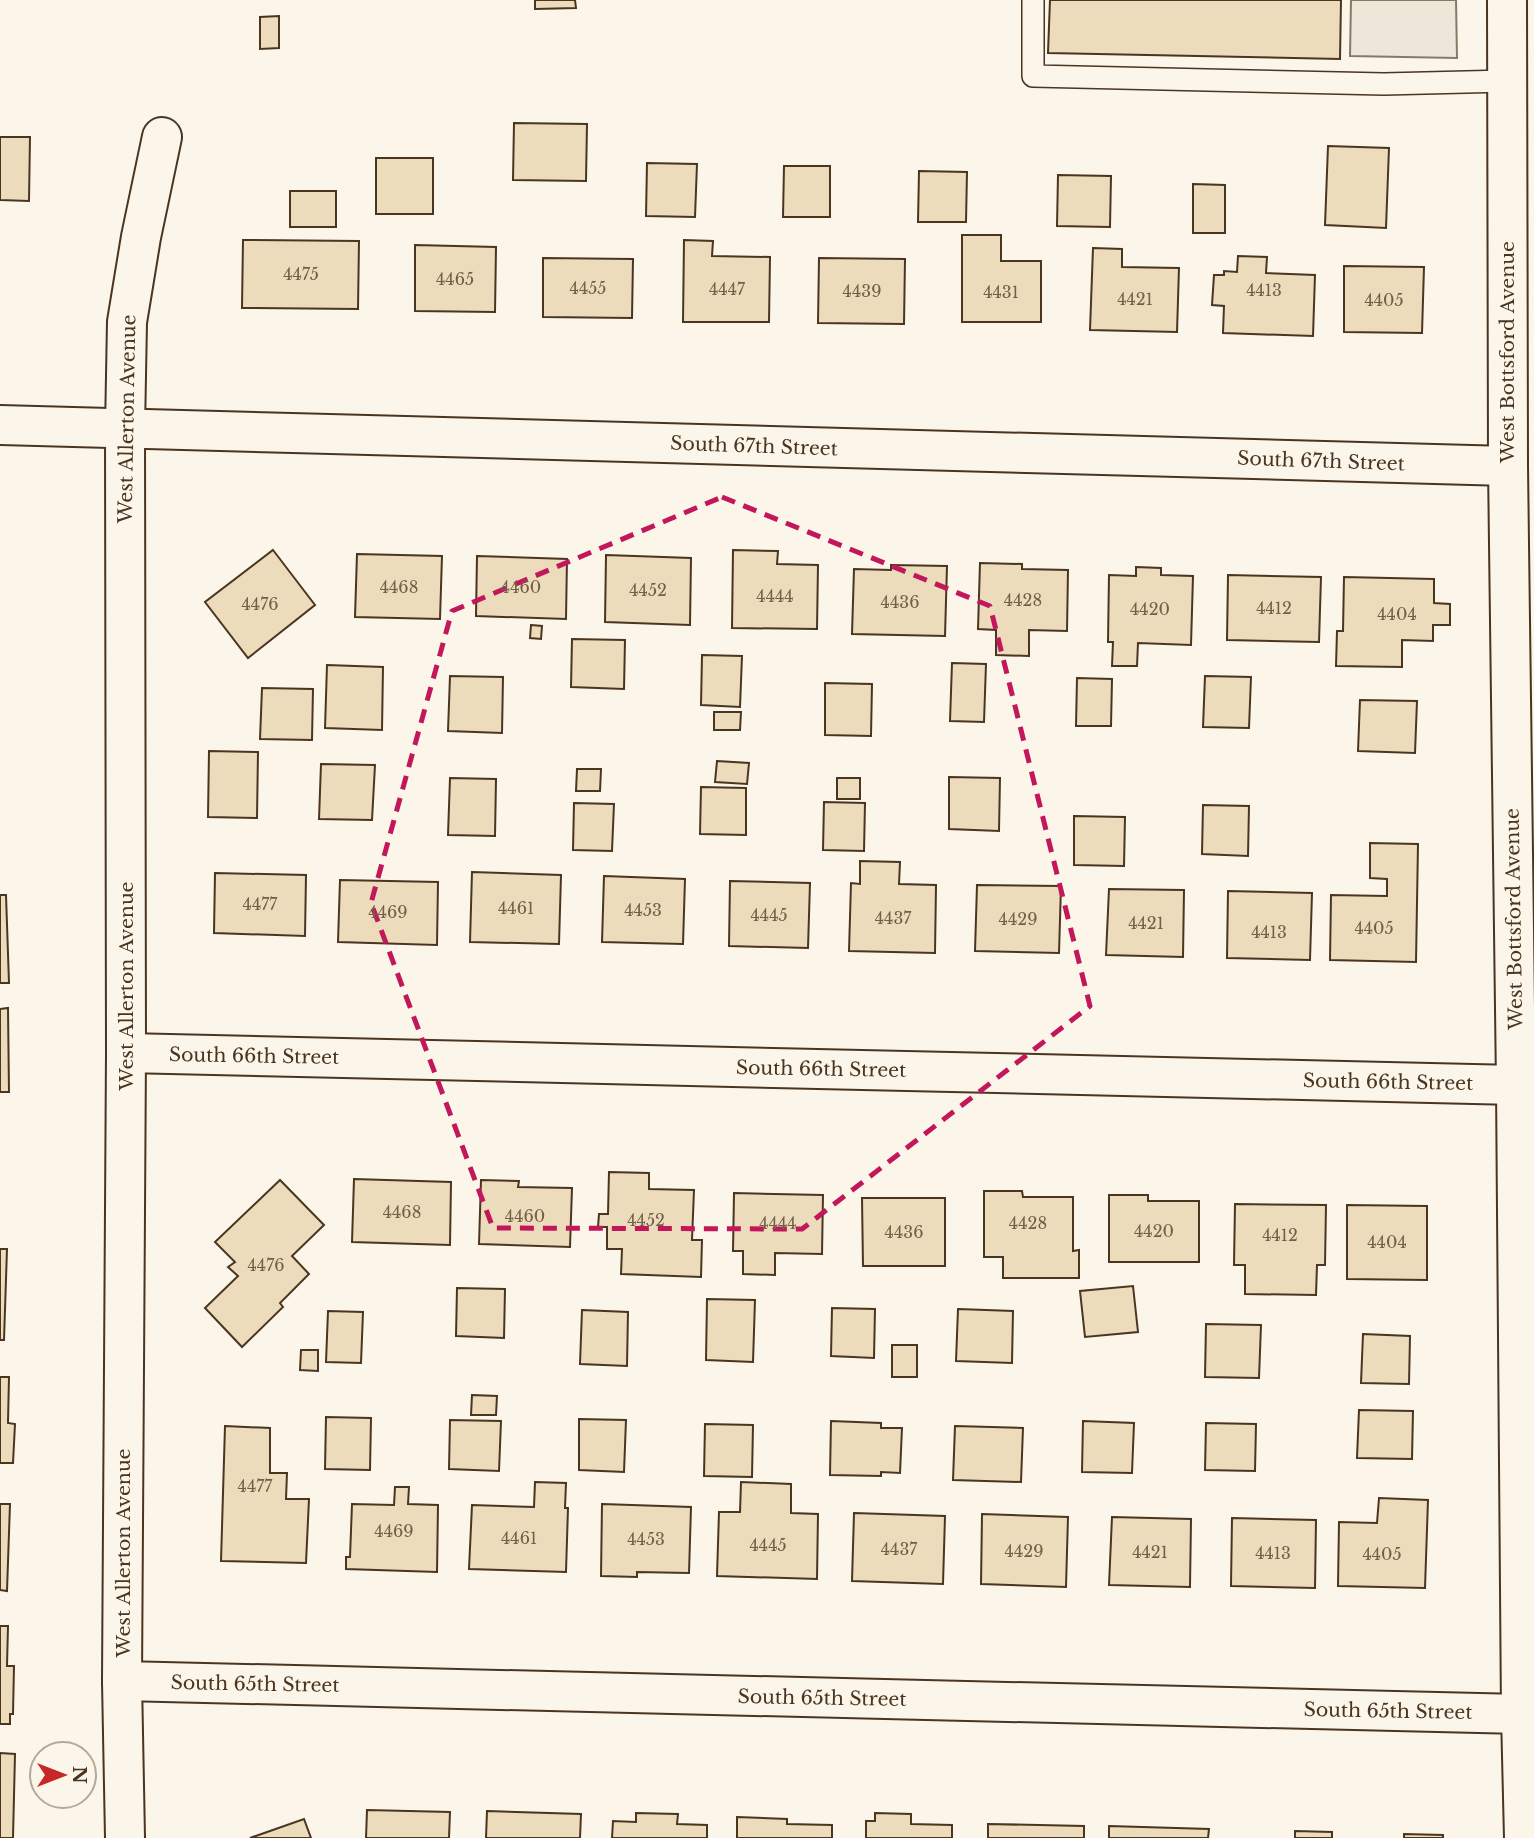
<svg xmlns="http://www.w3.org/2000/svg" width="1534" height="1838" font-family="'Libre Baskerville',serif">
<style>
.parking{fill:#ede7d9;stroke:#887966;stroke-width:2}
.building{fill:#ecdcbc;stroke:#4a3520;stroke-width:2}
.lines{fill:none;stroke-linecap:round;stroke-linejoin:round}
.lane-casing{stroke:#4a3520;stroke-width:24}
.street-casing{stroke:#4a3520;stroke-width:42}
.lane{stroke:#fbf6e9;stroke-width:21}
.street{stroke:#fbf6e9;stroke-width:38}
.marked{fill:none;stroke:#c2185b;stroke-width:5;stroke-dasharray:14 9;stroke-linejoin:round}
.labels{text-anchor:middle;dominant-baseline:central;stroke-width:5;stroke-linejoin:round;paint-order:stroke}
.number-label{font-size:16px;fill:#725f47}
.street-label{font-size:19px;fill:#4a3520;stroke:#fbf6e9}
</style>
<rect width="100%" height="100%" fill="#fbf6e9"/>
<!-- parking -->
<polygon class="parking" points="1351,0 1456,0 1457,58 1350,56"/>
<!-- building -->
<g class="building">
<polygon points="535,0 575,0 576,8 535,9"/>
<polygon points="1050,0 1341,0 1340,59 1048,53"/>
<polygon points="279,16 279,48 260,49 260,17"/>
<polygon points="514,123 587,124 586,181 513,180"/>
<polygon points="0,137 30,137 29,201 0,200"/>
<polygon points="1328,146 1389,148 1386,228 1325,225"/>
<rect x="376" y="158" width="57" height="56"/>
<polygon points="647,163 697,164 695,217 646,216"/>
<polygon points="784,166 830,166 830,217 783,217"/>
<polygon points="919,171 967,172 966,222 918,222"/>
<polygon points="1058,175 1111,176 1110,227 1057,226"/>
<polygon points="1193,184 1225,185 1225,233 1193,233"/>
<rect x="290" y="191" width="46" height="36"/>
<polygon points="962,235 1001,235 1001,261 1041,261 1041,322 962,322"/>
<polygon points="243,240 359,241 358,309 242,308"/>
<polygon points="684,240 713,241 712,256 770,257 769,322 683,322"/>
<polygon points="415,245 496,247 495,312 415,311"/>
<polygon points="1093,248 1122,249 1122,267 1179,268 1177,332 1090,330"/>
<polygon points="1238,256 1267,257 1266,273 1315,275 1313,336 1223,333 1224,306 1212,305 1214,275 1224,275 1224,271 1237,272"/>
<polygon points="543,258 633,259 632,318 543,317"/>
<polygon points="819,258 905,259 904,324 818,323"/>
<polygon points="1344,266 1424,267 1422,333 1344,332"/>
<polygon points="273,550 315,605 248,658 205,602"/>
<polygon points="733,550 778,551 777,564 818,565 817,629 732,628"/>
<polygon points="357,554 442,556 440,619 355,617"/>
<polygon points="606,555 691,558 690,625 605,622"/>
<polygon points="477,556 567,559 566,619 476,616"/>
<polygon points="980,563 1022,564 1022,569 1068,570 1067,631 1029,630 1029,656 996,655 996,630 978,629"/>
<polygon points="891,565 947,566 945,636 852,634 854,569 891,570"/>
<polygon points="1136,567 1161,568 1161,575 1193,576 1191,645 1138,643 1137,666 1112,666 1113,642 1108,642 1109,575 1136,576"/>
<polygon points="1228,575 1321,577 1319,642 1227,640"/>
<polygon points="1344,577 1434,579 1434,603 1450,604 1450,625 1433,625 1433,641 1402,640 1402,667 1336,666 1337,631 1343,631"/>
<polygon points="531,625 542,626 541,639 530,638"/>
<polygon points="572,639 625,640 624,689 571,687"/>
<polygon points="702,655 742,656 740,707 701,705"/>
<polygon points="952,663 986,664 984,722 950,721"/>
<polygon points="327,665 383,667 382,730 325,728"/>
<polygon points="450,676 503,677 502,733 448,731"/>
<polygon points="1205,676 1251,677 1249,728 1203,727"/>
<polygon points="1077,678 1112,679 1111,726 1076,726"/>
<polygon points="825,683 872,684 871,736 825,735"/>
<polygon points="262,688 313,689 312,740 260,739"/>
<polygon points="1360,700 1417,701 1415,753 1358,751"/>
<polygon points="714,712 741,712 740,730 714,730"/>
<polygon points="209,751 258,752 257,818 208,817"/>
<polygon points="717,761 749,763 747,784 715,782"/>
<polygon points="321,764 375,765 372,820 319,819"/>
<polygon points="577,769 601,769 600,791 576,791"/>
<polygon points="949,777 1000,778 999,831 949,829"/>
<polygon points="450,778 496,779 495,836 448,835"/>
<rect x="837" y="778" width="23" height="21"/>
<polygon points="701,787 746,788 746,835 700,834"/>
<polygon points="824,802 865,803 864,851 823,850"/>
<polygon points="574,803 614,804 612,851 573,850"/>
<polygon points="1203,805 1249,806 1248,856 1202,854"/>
<polygon points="1074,816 1125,817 1124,866 1074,865"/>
<polygon points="1370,843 1418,844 1416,962 1330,960 1331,895 1387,896 1387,879 1370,878"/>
<polygon points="860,861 900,862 899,884 936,885 935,953 849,951 851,883 860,884"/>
<polygon points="472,872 561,875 559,944 470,942"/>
<polygon points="215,873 306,875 305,936 214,933"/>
<polygon points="604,876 685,879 683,944 602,942"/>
<polygon points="340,880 438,882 437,945 338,942"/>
<polygon points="730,881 810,883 808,948 729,946"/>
<polygon points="977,885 1061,886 1059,953 975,951"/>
<polygon points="1109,889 1184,890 1183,957 1106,955"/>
<polygon points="1228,891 1312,893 1310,960 1227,958"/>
<polygon points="0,895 6,895 9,983 0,983"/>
<polygon points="8,1008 9,1092 0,1092 0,1009"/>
<polygon points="609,1172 649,1173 649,1189 694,1190 692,1240 702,1240 701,1277 621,1274 622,1249 607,1249 607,1227 598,1227 599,1214 608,1214"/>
<polygon points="354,1179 451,1182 450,1245 352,1242"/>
<polygon points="280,1180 324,1225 292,1256 309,1274 280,1303 283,1307 242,1347 205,1308 238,1276 228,1267 235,1262 215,1242"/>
<polygon points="481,1180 519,1181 518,1187 572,1188 570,1247 479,1244"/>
<polygon points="984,1191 1022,1191 1023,1197 1073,1197 1073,1251 1079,1250 1079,1278 1003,1278 1003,1257 984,1257"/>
<polygon points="734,1193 823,1195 822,1254 775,1253 775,1275 743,1274 743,1251 733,1251"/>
<polygon points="1109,1195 1148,1195 1148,1201 1199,1201 1199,1262 1109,1262"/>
<polygon points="862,1198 945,1198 945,1266 863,1266"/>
<polygon points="1235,1204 1326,1205 1325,1265 1317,1265 1316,1295 1245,1294 1245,1265 1234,1265"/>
<polygon points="1347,1205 1427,1206 1427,1280 1347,1279"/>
<polygon points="0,1249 7,1249 4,1340 0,1340"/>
<polygon points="1133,1286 1138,1332 1085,1337 1080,1291"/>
<polygon points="457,1288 505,1289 504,1338 456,1336"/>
<polygon points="707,1299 755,1300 753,1362 706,1360"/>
<polygon points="832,1308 875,1309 874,1358 831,1356"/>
<polygon points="958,1309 1013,1311 1012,1363 956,1361"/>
<polygon points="582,1310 628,1312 627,1366 580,1364"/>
<polygon points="328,1311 363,1312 361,1363 326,1362"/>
<polygon points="1206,1324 1261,1325 1259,1378 1205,1377"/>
<polygon points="1363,1334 1410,1336 1409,1384 1361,1383"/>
<rect x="892" y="1345" width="25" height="32"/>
<polygon points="301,1350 318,1350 318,1371 300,1370"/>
<polygon points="0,1377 9,1377 8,1423 15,1424 13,1463 0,1463"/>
<polygon points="472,1395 497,1396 496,1415 471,1415"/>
<polygon points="1359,1410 1413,1411 1412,1459 1357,1458"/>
<polygon points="326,1417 371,1418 370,1470 325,1469"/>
<polygon points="579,1419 626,1420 624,1472 579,1470"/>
<polygon points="450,1420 501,1421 499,1471 449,1469"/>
<polygon points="831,1421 881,1423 881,1428 902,1428 900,1473 881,1472 881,1476 830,1475"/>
<polygon points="1083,1421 1134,1423 1132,1473 1082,1472"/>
<polygon points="1206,1423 1256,1424 1255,1471 1205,1470"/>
<polygon points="705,1424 753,1425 752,1477 704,1476"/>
<polygon points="225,1426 270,1428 270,1473 287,1473 286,1499 309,1499 306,1563 221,1561"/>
<polygon points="955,1426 1023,1428 1021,1482 953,1480"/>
<polygon points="535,1482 566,1483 565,1508 568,1508 566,1572 469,1569 472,1505 534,1507"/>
<polygon points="741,1482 791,1484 791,1513 818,1514 817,1579 717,1576 719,1512 740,1512"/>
<polygon points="395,1487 409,1487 408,1504 438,1505 437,1572 346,1569 346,1557 350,1557 352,1504 394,1505"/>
<polygon points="1379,1498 1428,1500 1425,1588 1338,1586 1339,1522 1377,1523"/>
<polygon points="0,1504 10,1504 7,1591 0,1590"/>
<polygon points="602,1504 691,1507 689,1573 637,1572 637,1577 601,1576"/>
<polygon points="854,1513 945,1516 943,1584 852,1581"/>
<polygon points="982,1514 1068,1517 1066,1587 981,1584"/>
<polygon points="1112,1517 1191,1519 1190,1587 1109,1585"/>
<polygon points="1232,1518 1316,1520 1315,1588 1231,1586"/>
<polygon points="0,1626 8,1626 7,1666 14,1666 13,1714 10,1714 10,1724 0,1724"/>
<polygon points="0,1753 15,1754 13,1838 0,1838"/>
<polygon points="367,1810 450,1812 449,1838 366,1838"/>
<polygon points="487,1811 581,1814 580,1838 486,1838"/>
<polygon points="636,1813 678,1814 677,1824 707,1825 707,1838 612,1838 613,1821 636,1822"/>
<polygon points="875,1813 911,1814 911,1824 952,1825 952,1838 866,1838 866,1821 875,1821"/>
<polygon points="737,1817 787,1819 787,1824 832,1825 832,1838 737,1838"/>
<polygon points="304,1819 311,1838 250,1838"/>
<polygon points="988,1824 1084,1826 1084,1838 988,1838"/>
<polygon points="1109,1826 1209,1829 1208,1838 1109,1838"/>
<polygon points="1295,1831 1332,1832 1332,1838 1295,1838"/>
<polygon points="1404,1834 1443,1835 1443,1838 1404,1838"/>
</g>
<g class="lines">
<defs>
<polyline id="lane" points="1033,0 1033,76 1384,84 1507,81"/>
<g id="street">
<polyline points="1507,0 1508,466 1516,1085 1521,1714 1524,1838"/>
<polyline points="0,425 1508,466"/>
<polyline points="126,1053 1516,1085"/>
<polyline points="122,1681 1521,1714"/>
<polyline points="125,1838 122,1681 126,1053 125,429 127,322 141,237 162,137"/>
</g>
</defs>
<!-- lane casing -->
<use href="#lane" class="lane-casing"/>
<!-- street casing -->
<use href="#street" class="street-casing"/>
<!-- lane -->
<use href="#lane" class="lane"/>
<!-- street -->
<use href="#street" class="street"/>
</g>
<!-- marked area -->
<path class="marked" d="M722,497L990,606L1090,1006L802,1229L493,1228L371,903L452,611Z"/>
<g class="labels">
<!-- number labels -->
<g class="number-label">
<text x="301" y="274">4475</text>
<text x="455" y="279">4465</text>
<text x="588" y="288">4455</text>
<text x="727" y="289">4447</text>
<text x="1264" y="290">4413</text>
<text x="862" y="291">4439</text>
<text x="1001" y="292">4431</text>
<text x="1135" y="299">4421</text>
<text x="1384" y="300">4405</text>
<text x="399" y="587">4468</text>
<text x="521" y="587">4460</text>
<text x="648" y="590">4452</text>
<text x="775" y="596">4444</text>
<text x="1023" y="600">4428</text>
<text x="900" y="602">4436</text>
<text x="260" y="604">4476</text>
<text x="1274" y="608">4412</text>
<text x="1150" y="609">4420</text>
<text x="1397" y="614">4404</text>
<text x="260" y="904">4477</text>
<text x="516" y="908">4461</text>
<text x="643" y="910">4453</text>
<text x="388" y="912">4469</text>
<text x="769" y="915">4445</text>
<text x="893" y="918">4437</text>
<text x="1018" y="919">4429</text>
<text x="1146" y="923">4421</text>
<text x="1374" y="928">4405</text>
<text x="1269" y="932">4413</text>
<text x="402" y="1212">4468</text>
<text x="525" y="1216">4460</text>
<text x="646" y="1220">4452</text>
<text x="778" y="1223">4444</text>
<text x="1028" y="1223">4428</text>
<text x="1154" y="1231">4420</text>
<text x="904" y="1232">4436</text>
<text x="1280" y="1235">4412</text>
<text x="1387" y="1242">4404</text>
<text x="266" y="1265">4476</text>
<text x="255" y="1486">4477</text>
<text x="394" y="1531">4469</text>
<text x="519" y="1538">4461</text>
<text x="646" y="1539">4453</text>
<text x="768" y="1545">4445</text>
<text x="899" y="1549">4437</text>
<text x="1024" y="1551">4429</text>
<text x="1150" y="1552">4421</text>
<text x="1273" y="1553">4413</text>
<text x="1382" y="1554">4405</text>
</g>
<!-- street labels -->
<g class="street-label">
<text transform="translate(1507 352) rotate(-90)">West Bottsford Avenue</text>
<text transform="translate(127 419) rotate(-89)">West Allerton Avenue</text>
<text transform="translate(754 446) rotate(2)">South 67th Street</text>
<text transform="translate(1321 461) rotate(2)">South 67th Street</text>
<text transform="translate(1514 919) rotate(-91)">West Bottsford Avenue</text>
<text transform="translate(126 986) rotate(-90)">West Allerton Avenue</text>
<text transform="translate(254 1056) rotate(1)">South 66th Street</text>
<text transform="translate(821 1069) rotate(1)">South 66th Street</text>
<text transform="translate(1388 1082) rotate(1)">South 66th Street</text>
<text transform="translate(123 1553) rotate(-90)">West Allerton Avenue</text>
<text transform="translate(255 1684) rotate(1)">South 65th Street</text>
<text transform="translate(822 1698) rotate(1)">South 65th Street</text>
<text transform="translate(1388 1711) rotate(1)">South 65th Street</text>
</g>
</g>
<!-- north arrow -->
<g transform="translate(63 1775) rotate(90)"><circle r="33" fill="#fbf6e9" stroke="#b4a999" stroke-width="2"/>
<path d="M0-5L12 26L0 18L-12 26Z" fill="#c62828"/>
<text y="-10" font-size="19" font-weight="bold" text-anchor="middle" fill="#4a3520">N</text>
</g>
</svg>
